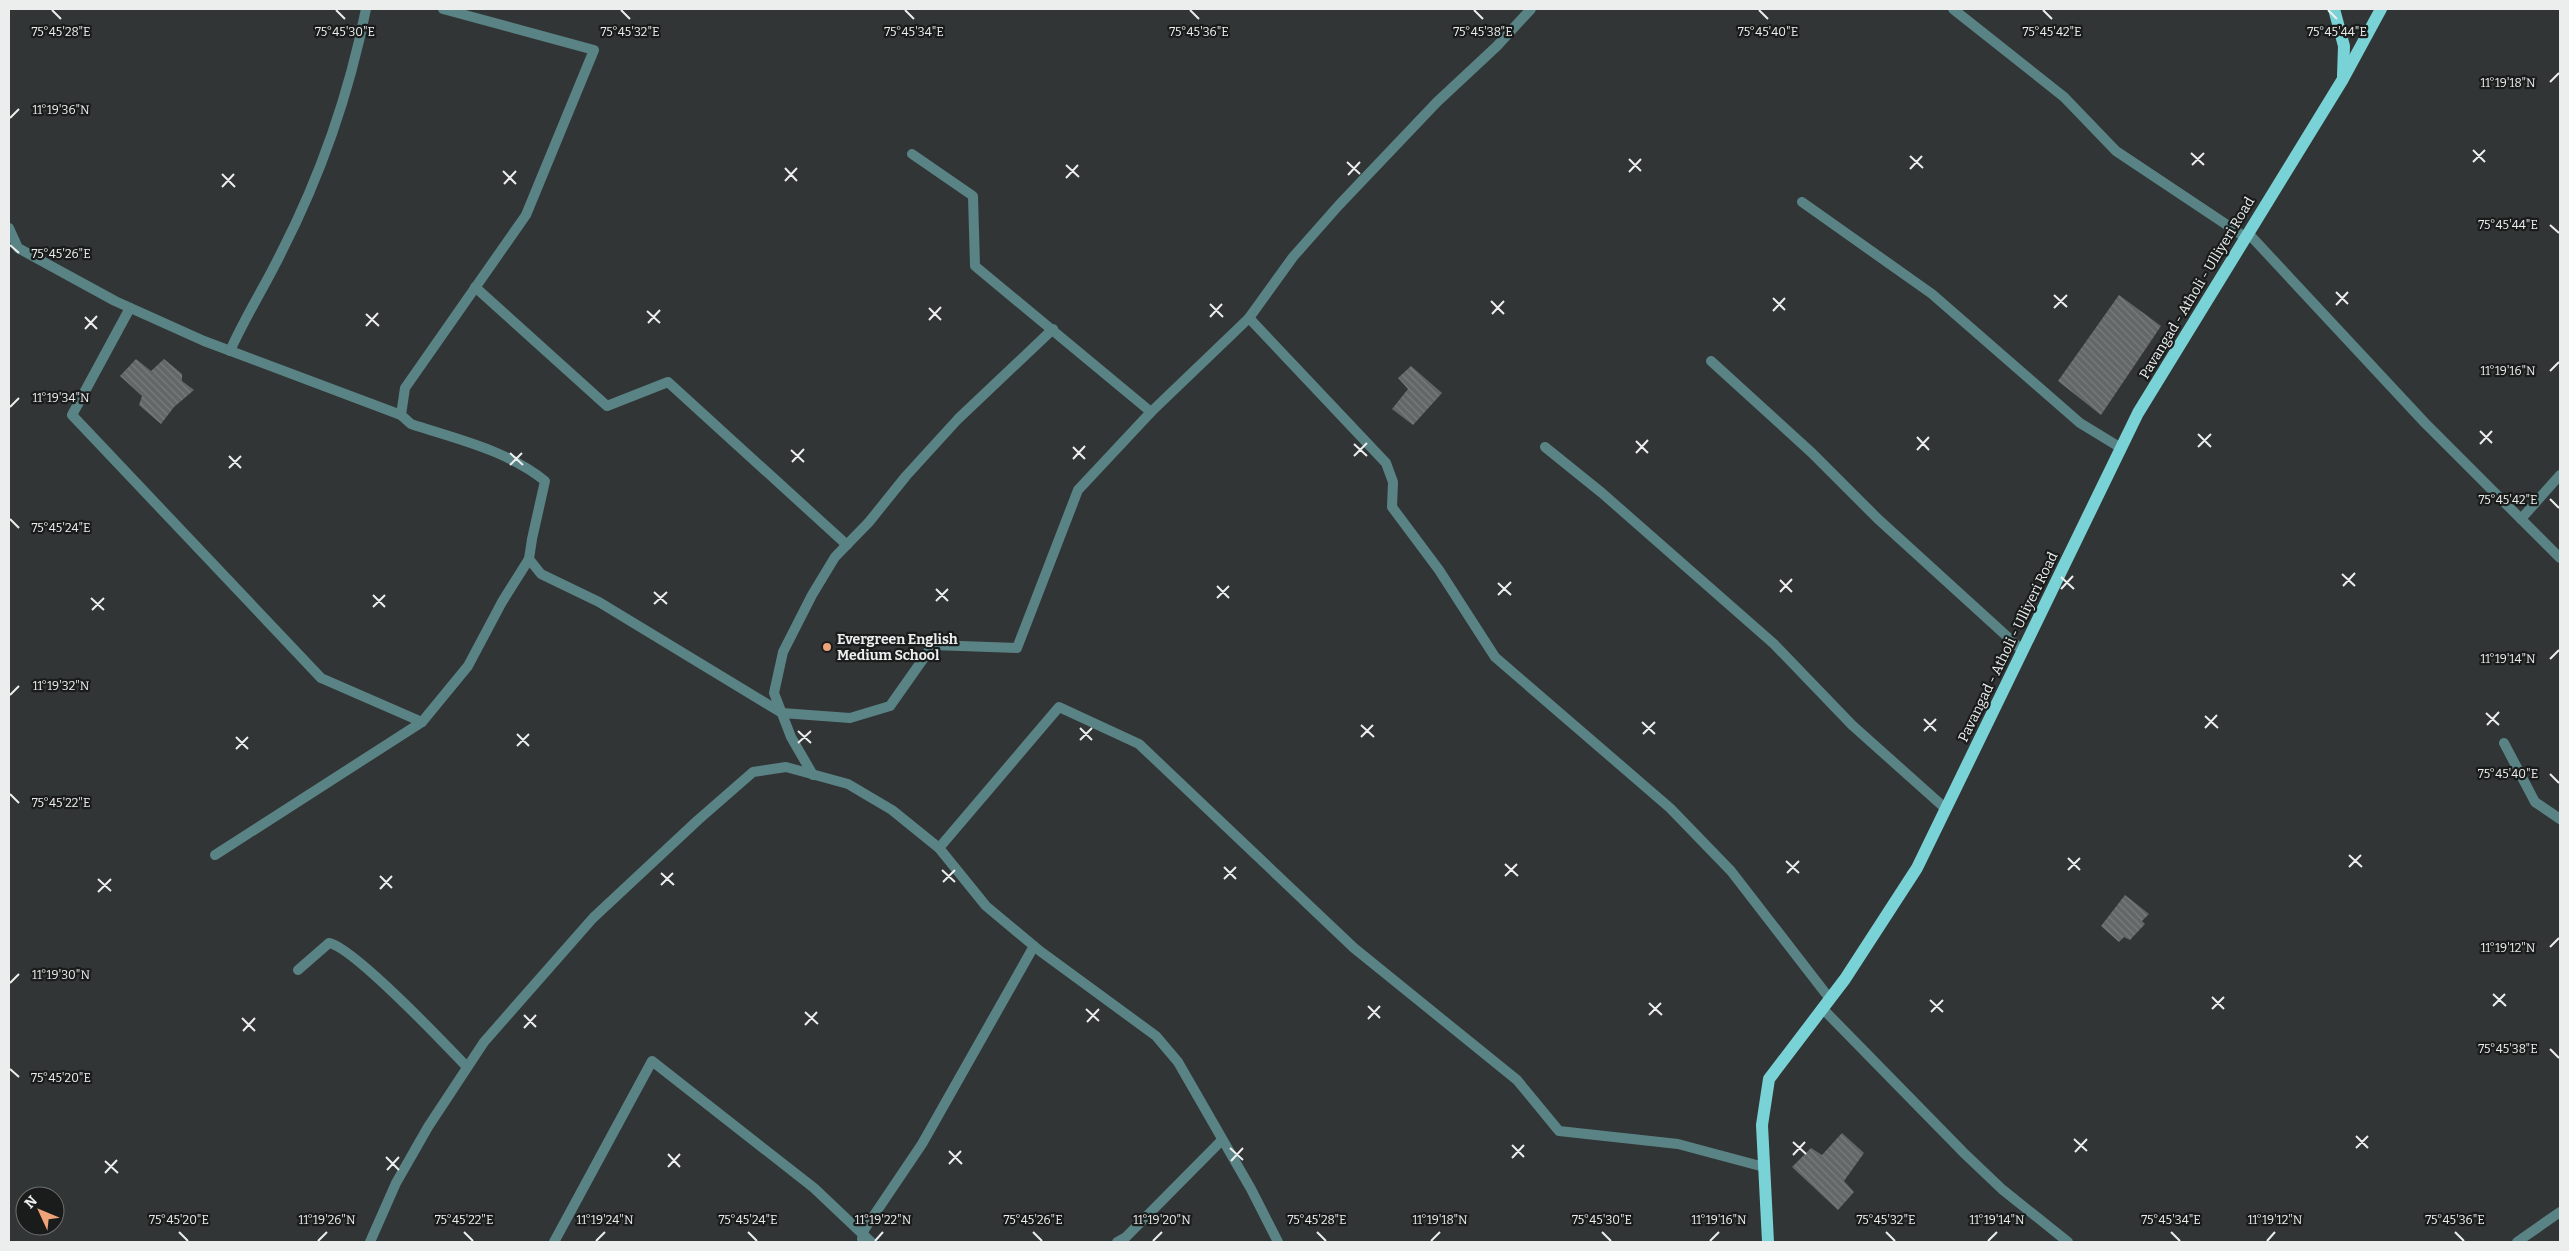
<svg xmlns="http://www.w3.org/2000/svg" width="2569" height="1251" font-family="Bitter,serif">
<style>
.building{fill:url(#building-back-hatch)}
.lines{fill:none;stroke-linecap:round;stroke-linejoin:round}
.minor{stroke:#5a8385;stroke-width:10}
.primary{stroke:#79d2d6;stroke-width:12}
.ticks{fill:none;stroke:#eceeee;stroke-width:2}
.poi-dot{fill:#efa378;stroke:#1a1c1c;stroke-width:2}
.labels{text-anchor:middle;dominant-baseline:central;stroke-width:4.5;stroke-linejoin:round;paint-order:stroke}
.street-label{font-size:14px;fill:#eceeee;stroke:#1a1c1c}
.poi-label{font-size:14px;font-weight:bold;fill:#eceeee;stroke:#1a1c1c;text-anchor:start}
.ticks-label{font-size:12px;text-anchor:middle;fill:#eceeee;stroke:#1a1c1c;stroke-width:4.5;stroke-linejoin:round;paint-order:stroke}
</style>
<defs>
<pattern id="building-back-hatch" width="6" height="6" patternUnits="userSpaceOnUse" patternTransform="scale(1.25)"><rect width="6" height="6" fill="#636767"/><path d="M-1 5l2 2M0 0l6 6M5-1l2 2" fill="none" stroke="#7a7d7d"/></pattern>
</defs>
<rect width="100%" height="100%" fill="#313535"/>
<!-- building -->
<g class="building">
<polygon points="2119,295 2161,326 2101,415 2058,381"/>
<polygon points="136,359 151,371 164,359 182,374 182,381 194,390 174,407 161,424 139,405 142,396 120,376"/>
<polygon points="1411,366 1442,393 1413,425 1392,409 1408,389 1398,378"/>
<polygon points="2125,895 2149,914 2142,921 2145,924 2130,940 2124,937 2119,942 2101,926"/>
<polygon points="1842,1133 1864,1153 1844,1181 1854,1192 1838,1210 1792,1167 1811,1148 1822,1155"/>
</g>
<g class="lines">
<!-- minor -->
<g class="minor">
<path d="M443,9L594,50L526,215L405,388L401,415L411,424C456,439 507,450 545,481L532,539L529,559L541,574L599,602L782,713L850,718L890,706L933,645L1017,648L1078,490L1151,412L1249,318L1293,257L1339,205L1437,102L1497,46L1531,9"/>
<polyline points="1953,9 2064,97 2116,151 2245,237"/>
<polyline points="912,154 973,196 975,266 1151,412"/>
<polyline points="1802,202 1932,294 2080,423 2121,448"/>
<polyline points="9,228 18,248 115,301 204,341 401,415"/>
<polyline points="2248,233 2425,423 2560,558"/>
<polyline points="475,287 607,406 668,382 847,545"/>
<polyline points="130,308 72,415 321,678 422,722"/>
<polyline points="1249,318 1386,463 1393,482 1392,507 1439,570 1495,657 1670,808 1731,871 1830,999"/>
<path d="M230,351C245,317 265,286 281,253C321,175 349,94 366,9"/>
<polyline points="1711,361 1812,453 1878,519 2023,651"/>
<polyline points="1545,447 1602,493 1774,644 1852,725 1946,809"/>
<polyline points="2521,519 2560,475"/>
<polyline points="2504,743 2535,802 2560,819"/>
<polyline points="813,775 791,737 774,693 783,652 812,595 835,557 869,522 906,476 958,419 1053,329"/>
<polyline points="939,848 1059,707 1139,744 1354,948 1517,1080 1559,1131 1678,1144 1764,1167"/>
<polyline points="215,855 422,722 468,666 502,602 529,559"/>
<path d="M298,970L329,943C353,947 445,1044 467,1067"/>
<polyline points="1822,1008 1963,1152 2003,1190 2068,1242"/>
<polyline points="862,1239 864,1230 922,1144 1034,946"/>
<polyline points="370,1242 396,1183 428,1127 484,1042 593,918 698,820 753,772 786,767 848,784 892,810 939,848 986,906 1040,951 1156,1036 1178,1062 1251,1189 1278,1242"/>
<polyline points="554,1242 652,1061 814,1188 871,1242"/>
<polyline points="1117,1242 1126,1237 1222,1140"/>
<polyline points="2517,1242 2560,1212"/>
</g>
<!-- primary -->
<g class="primary">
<polyline points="2334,9 2344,46 2343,76"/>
<polyline points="1768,1242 1762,1125 1769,1079 1845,979 1917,868 2138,413 2343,79 2381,9"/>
</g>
</g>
<!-- ticks -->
<path class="ticks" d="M52,10L61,19M336,10L345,19M621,10L630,19M905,10L914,19M1190,10L1199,19M1474,10L1483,19M1759,10L1768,19M2043,10L2052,19M2328,10L2337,19M2550,82L2559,73M10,118L19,109M2473,150L2485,162M2191,153L2204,165M1910,156L1923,168M1629,159L1641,171M1347,162L1360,174M2473,162L2485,150M1066,165L1079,177M2192,165L2204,153M785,168L797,181M1910,169L1922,156M503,171L516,184M1629,172L1641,159M222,174L235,187M1348,175L1360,162M1066,178L1078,165M785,181L797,168M504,184L516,171M222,187L234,174M2550,225L2559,233M10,245L19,253M2336,292L2348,304M2054,295L2067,307M1773,298L1785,310M1491,301L1504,314M1210,304L1223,317M2336,305L2348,292M929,308L941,320M2054,308L2067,295M647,311L660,323M1773,311L1785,298M366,314L379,326M1492,314L1504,301M85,317L97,329M1210,317L1222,304M929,320L941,307M648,323L660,310M366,326L378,313M85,329L97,316M2550,371L2559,362M10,407L19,398M2480,431L2492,443M2198,434L2211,447M1917,437L1929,450M1636,441L1648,453M1354,444L1367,456M2480,444L2492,431M1073,447L1085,459M2198,447L2211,434M791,450L804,462M1917,450L1929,437M510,453L523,465M1636,453L1648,440M229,456L241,468M1354,456L1367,443M1073,459L1085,446M792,462L804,449M510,465L522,453M229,468L241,456M2550,499L2559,508M10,519L19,528M2342,574L2355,586M2061,577L2074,589M1780,580L1792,592M1498,583L1511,595M1217,586L1229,598M2343,586L2355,573M936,589L948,601M2061,589L2073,576M654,592L667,604M1780,592L1792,579M373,595L385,607M1498,595L1511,582M91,598L104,610M1217,598L1229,586M936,601L948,589M654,604L667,592M373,607L385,595M92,610L104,598M2550,659L2559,650M10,695L19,686M2486,713L2499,725M2205,716L2218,728M1924,719L1936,731M1642,722L1655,734M1361,725L1374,737M2487,725L2499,712M1080,728L1092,740M2205,728L2217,715M798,731L811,743M1924,731L1936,719M517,734L529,746M1643,734L1655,722M236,737L248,749M1361,737L1373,725M1080,740L1092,728M798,743L811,731M517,746L529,734M236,749L248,737M2550,774L2559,783M10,794L19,803M2349,855L2362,867M2068,858L2080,870M1786,861L1799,873M1505,864L1518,876M1224,867L1236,879M2349,867L2361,855M942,870L955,882M2068,870L2080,858M661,873L674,885M1787,873L1799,861M380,876L392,888M1505,876L1517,864M98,879L111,891M1224,879L1236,867M943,882L955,870M661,885L673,873M380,889L392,876M98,892L111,879M2550,947L2559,938M10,983L19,974M2493,994L2506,1006M2212,997L2224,1009M1930,1000L1943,1012M1649,1003L1662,1015M1368,1006L1380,1018M2493,1006L2505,994M1086,1009L1099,1021M2212,1009L2224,997M805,1012L818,1024M1931,1012L1943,1000M524,1015L536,1027M1649,1015L1661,1003M242,1018L255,1031M1368,1019L1380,1006M1087,1022L1099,1009M805,1025L817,1012M524,1028L536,1015M243,1031L255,1018M2550,1049L2559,1058M10,1069L19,1077M2356,1136L2368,1148M2074,1139L2087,1151M1793,1142L1806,1154M1512,1145L1524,1157M1230,1148L1243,1160M2356,1148L2368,1136M949,1151L962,1164M2075,1152L2087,1139M668,1154L680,1167M1793,1155L1805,1142M386,1157L399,1170M1512,1158L1524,1145M105,1161L118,1173M1231,1161L1243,1148M949,1164L961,1151M668,1167L680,1154M387,1170L399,1157M105,1173L117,1160M179,1232L188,1241M464,1232L473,1241M748,1232L757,1241M1033,1232L1042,1241M1317,1232L1326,1241M1602,1232L1611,1241M1886,1232L1895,1241M2171,1232L2180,1241M2455,1232L2464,1241M318,1241L327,1232M596,1241L605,1232M875,1241L883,1232M1153,1241L1162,1232M1431,1241L1440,1232M1710,1241L1719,1232M1988,1241L1997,1232M2267,1241L2275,1232"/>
<!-- markers -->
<circle class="poi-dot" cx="827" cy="647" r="5"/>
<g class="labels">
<!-- street labels -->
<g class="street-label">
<text transform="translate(2197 288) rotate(-59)">Pavangad - Atholi - Ulliyeri Road</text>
<text transform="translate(2008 647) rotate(-64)">Pavangad - Atholi - Ulliyeri Road</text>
</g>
<!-- poi labels -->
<g class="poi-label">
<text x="837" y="639">Evergreen English<tspan x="837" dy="16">Medium School</tspan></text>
</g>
</g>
<g class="ticks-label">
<text x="61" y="36">75°45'28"E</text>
<text x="345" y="36">75°45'30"E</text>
<text x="630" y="36">75°45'32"E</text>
<text x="914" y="36">75°45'34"E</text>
<text x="1199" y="36">75°45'36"E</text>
<text x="1483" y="36">75°45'38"E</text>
<text x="1768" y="36">75°45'40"E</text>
<text x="2052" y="36">75°45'42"E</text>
<text x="2337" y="36">75°45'44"E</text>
<text x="2508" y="87">11°19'18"N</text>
<text x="61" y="114">11°19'36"N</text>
<text x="2508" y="229">75°45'44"E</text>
<text x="61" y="258">75°45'26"E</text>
<text x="2508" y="375">11°19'16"N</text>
<text x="61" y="402">11°19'34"N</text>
<text x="2508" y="504">75°45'42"E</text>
<text x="61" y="532">75°45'24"E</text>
<text x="2508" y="663">11°19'14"N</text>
<text x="61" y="690">11°19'32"N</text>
<text x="2508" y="778">75°45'40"E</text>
<text x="61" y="807">75°45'22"E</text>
<text x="2508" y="952">11°19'12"N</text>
<text x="61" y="979">11°19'30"N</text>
<text x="2508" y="1053">75°45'38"E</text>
<text x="61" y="1082">75°45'20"E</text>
<text x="327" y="1224">11°19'26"N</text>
<text x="605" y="1224">11°19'24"N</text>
<text x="883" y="1224">11°19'22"N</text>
<text x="1162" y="1224">11°19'20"N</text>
<text x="1440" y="1224">11°19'18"N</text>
<text x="1719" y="1224">11°19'16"N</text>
<text x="1997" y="1224">11°19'14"N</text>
<text x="2275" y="1224">11°19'12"N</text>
<text x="179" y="1224">75°45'20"E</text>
<text x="464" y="1224">75°45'22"E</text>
<text x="748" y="1224">75°45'24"E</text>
<text x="1033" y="1224">75°45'26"E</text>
<text x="1317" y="1224">75°45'28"E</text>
<text x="1602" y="1224">75°45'30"E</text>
<text x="1886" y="1224">75°45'32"E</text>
<text x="2171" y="1224">75°45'34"E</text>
<text x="2455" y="1224">75°45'36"E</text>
</g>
<!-- border -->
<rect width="2569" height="1251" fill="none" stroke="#eceeee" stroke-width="20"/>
<!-- north arrow -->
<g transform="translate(40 1211) rotate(314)"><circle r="24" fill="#1a1c1c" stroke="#6e7070"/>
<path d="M0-4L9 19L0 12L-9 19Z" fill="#efa378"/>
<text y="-8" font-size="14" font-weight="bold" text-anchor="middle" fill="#eceeee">N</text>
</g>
</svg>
